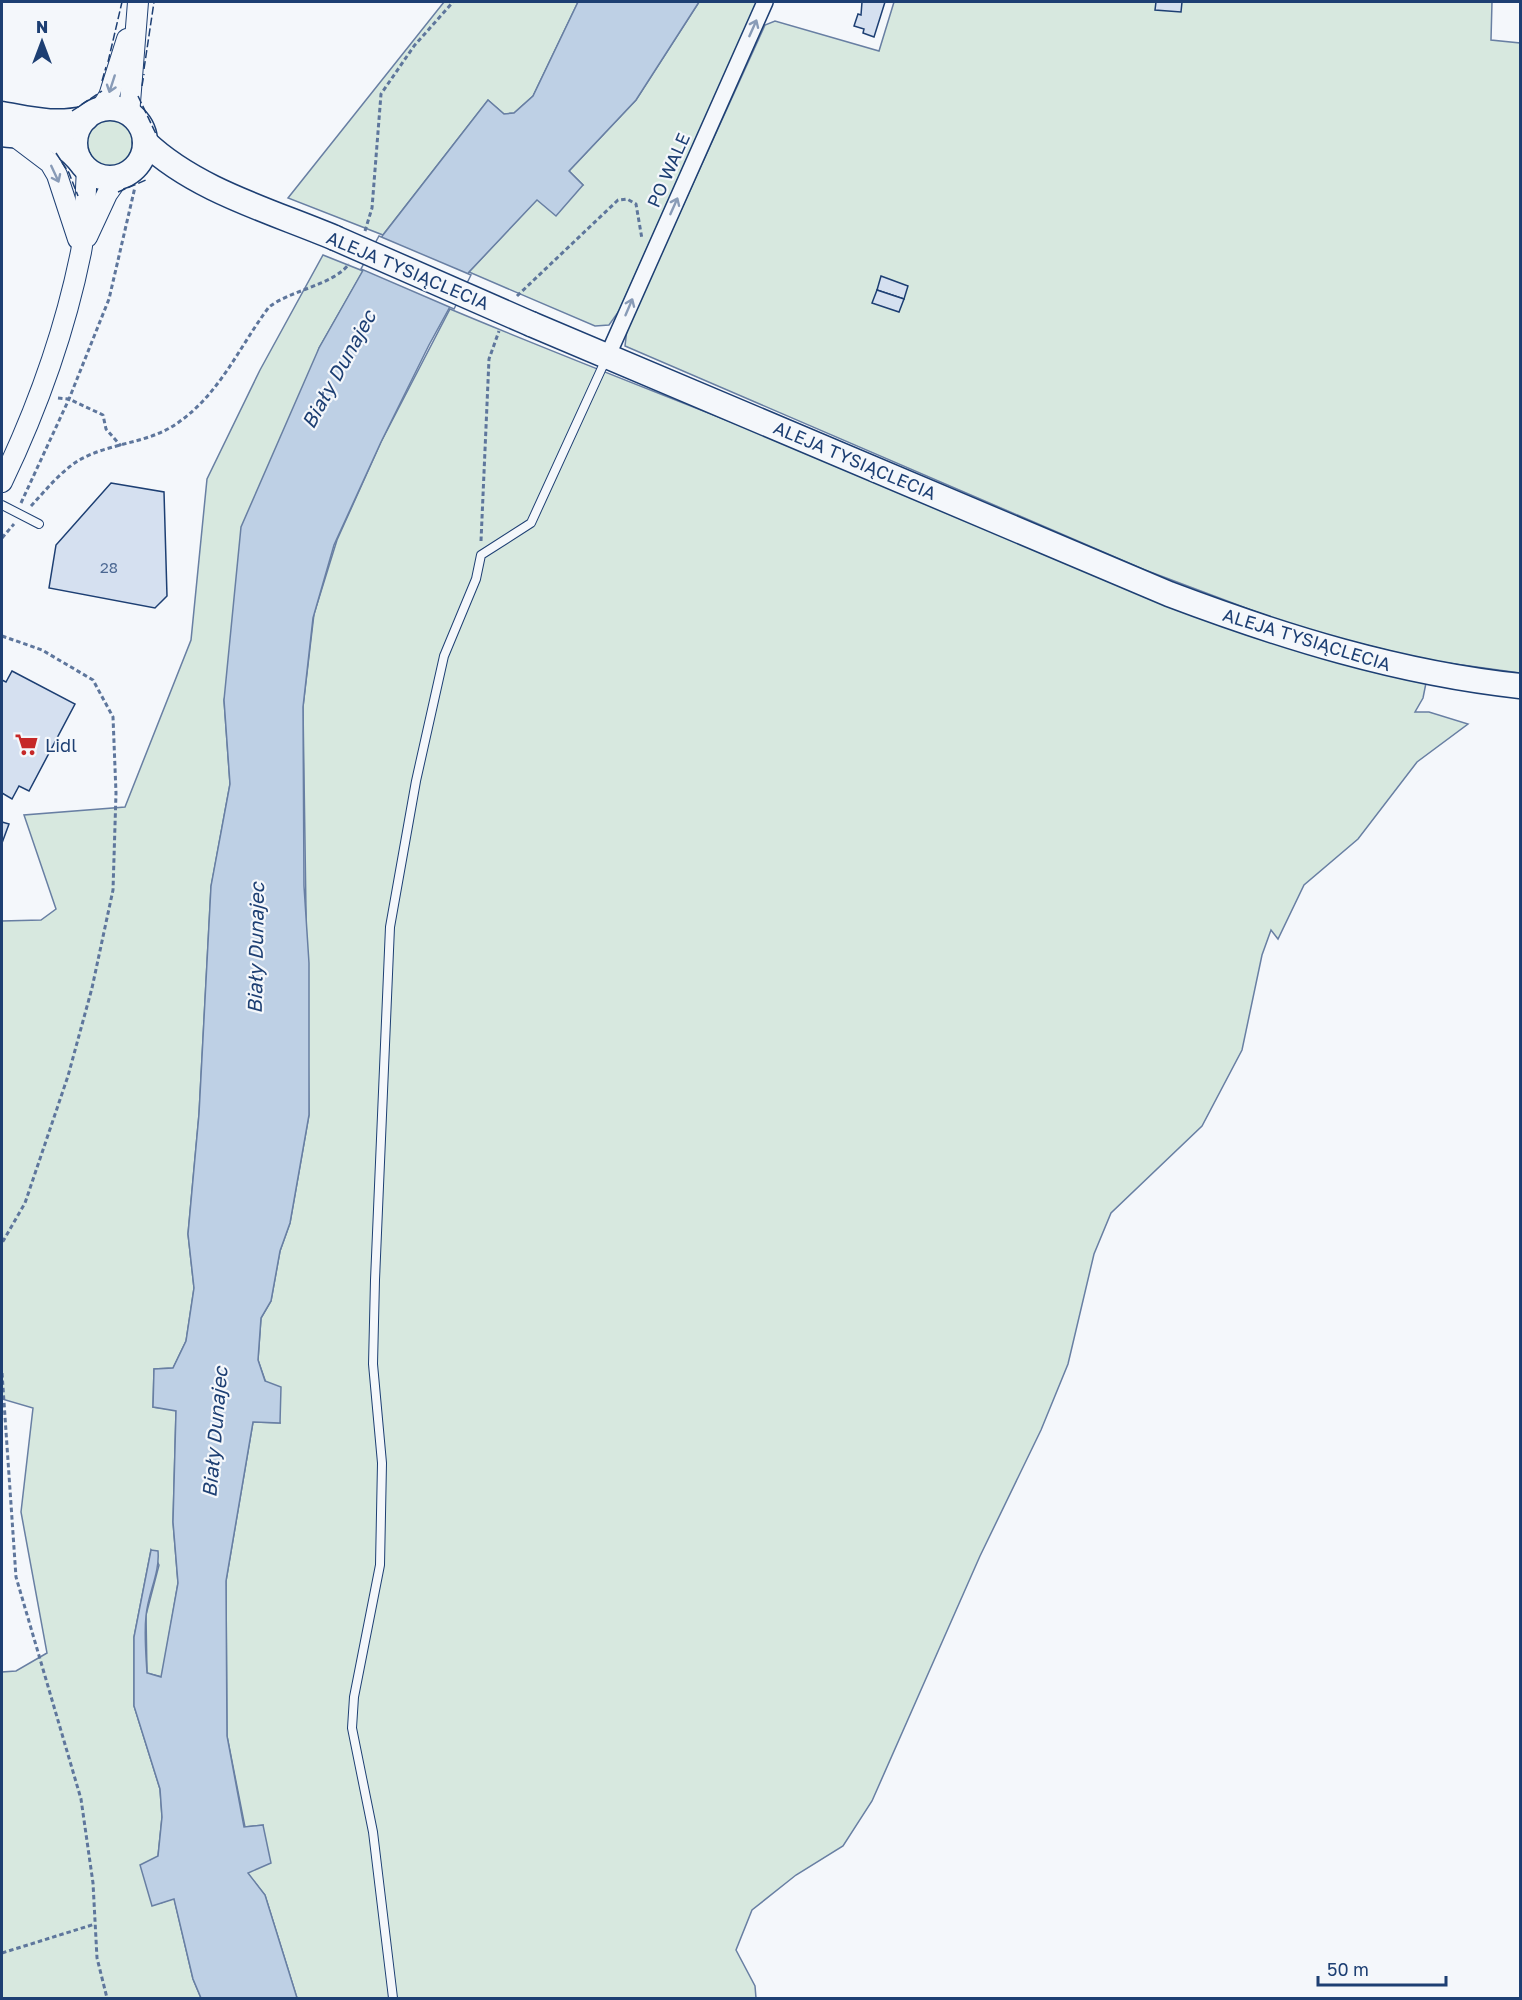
<svg xmlns="http://www.w3.org/2000/svg" width="1522" height="2000" font-family="'Golos Text',sans-serif">
<style>
.green{fill:#d7e8df;stroke:#687fa3;stroke-width:1.5}
.water{fill:#bed0e5;stroke:#687fa3;stroke-width:1.5}
.pier{fill:#f4f7fb;stroke:#687fa3;stroke-width:1.5}
.building{fill:#d5e0f0;stroke:#1d3f73;stroke-width:1.5}
.lines{fill:none;stroke-linecap:round;stroke-linejoin:round}
.service-casing{stroke:#1d3f73;stroke-width:10}
.minor-casing{stroke:#1d3f73;stroke-width:18}
.tertiary-casing{stroke:#1d3f73;stroke-width:22}
.primary-casing{stroke:#1d3f73;stroke-width:27}
.path{stroke:#5e769c;stroke-width:3;stroke-dasharray:4.5 3;stroke-linecap:butt}
.service{stroke:#f4f7fb;stroke-width:8}
.minor{stroke:#f4f7fb;stroke-width:15}
.tertiary{stroke:#f4f7fb;stroke-width:20}
.primary{stroke:#f4f7fb;stroke-width:24}
.primary-bridge-casing{stroke:#1d3f73;stroke-width:27;stroke-linecap:butt}
.primary-bridge{stroke:#f4f7fb;stroke-width:24}
.fence{stroke:#1d3f73;stroke-width:1.5;stroke-dasharray:8 3;stroke-linecap:butt}
.oneway{stroke:#889bb7}
.labels{text-anchor:middle;dominant-baseline:central;stroke-width:4.5;stroke-linejoin:round;paint-order:stroke}
.number-label{font-size:15px;fill:#4b6792}
.street-label{font-size:18px;fill:#1d3f73;stroke:#f4f7fb}
.poi-label{font-size:18px;fill:#1d3f73;stroke:#f4f7fb;text-anchor:start}
.water-label{font-size:20px;font-style:italic;fill:#1d3f73;stroke:#f4f7fb}
</style>
<rect width="100%" height="100%" fill="#f4f7fb"/>
<!-- green -->
<g class="green">
<polygon points="444,2 578,2 533,96 514,113 504,114 488,100 383,235 288,198"/>
<polygon points="699,2 757,2 619,311 609,325 595,326 469,272 537,199 583,185 569,171 636,100"/>
<polygon points="894,2 1492,2 1491,40 1520,43 1520,673 1426,660 1302,629 1145,570 625,346 627,329 765,25 775,21 879,51"/>
<circle cx="110" cy="143" r="25"/>
<polygon points="323,255 363,271 319,348 224,700 230,784 211,887 199,1114 188,1234 194,1288 186,1341 173,1368 154,1369 153,1407 176,1410 173,1522 178,1583 162,1677 147,1673 146,1615 159,1565 151,1550 134,1637 134,1706 160,1789 162,1817 158,1856 161,1903 174,1898 193,1979 201,1998 2,1998 2,1672 16,1671 47,1653 21,1512 33,1408 2,1399 2,921 41,920 56,909 24,815 125,807 191,640 207,479 260,370"/>
<path d="M450,309C581,364 714,414 845,468C1035,547 1223,643 1426,683L1423,698L1415,712H1429L1468,724L1417,762L1358,839L1304,885L1278,939L1271,930L1262,955L1242,1050L1202,1126L1111,1213L1094,1254L1068,1364L1041,1430L980,1556L872,1801L843,1846L796,1875L752,1910L736,1950L755,1986L756,1998H297L265,1895L247,1873L263,1825L245,1827L227,1736L226,1581L253,1422L280,1423L258,1360L261,1318L271,1301L280,1251L290,1223L309,1115L303,707L314,614L337,540L381,442Z"/>
</g>
<!-- water -->
<path class="water" d="M578,2H699L636,100L569,171L583,185L556,216L537,200L469,272L429,345L381,442L334,545L313,618L303,707L304,886L309,963V1115L290,1223L280,1251L271,1301L261,1318L258,1360L265,1381L281,1387L280,1423L253,1422L226,1581L227,1736L244,1827L263,1825L271,1863L248,1873L265,1895L297,1998H201L193,1979L174,1899L152,1906L140,1865L158,1856L162,1817L160,1789L134,1706V1637L151,1550L158,1551C160,1573 148,1593 146,1616C144,1635 146,1654 147,1673L161,1677L178,1583L173,1522L176,1411L153,1407L154,1369L173,1368L186,1341L194,1288L188,1234L199,1114L211,886L230,784L224,700L241,527L319,348L383,235L488,100L504,114L514,113L533,96Z"/>
<!-- pier -->
<polygon class="pier" points="379,236 471,275 454,309 361,269"/>
<!-- building -->
<g class="building">
<polygon points="862,2 885,2 874,37 863,33 864,29 854,26 858,14 861,15"/>
<polygon points="1156,2 1182,2 1181,12 1155,10"/>
<polygon points="881,276 908,286 904,299 877,290"/>
<polygon points="877,290 904,299 899,312 872,303"/>
<polygon points="111,483 164,492 167,596 155,608 49,588 56,545"/>
<polygon points="12,671 75,704 29,791 19,786 12,799 2,793 2,680 6,682"/>
<polygon points="2,822 9,824 2,843"/>
</g>
<g class="lines">
<defs>
<g id="service">
<polyline points="2,505 39,524"/>
<polyline points="393,1998 373,1832 352,1728 354,1697 380,1565 382,1463 373,1364 375,1280 390,927 416,781 444,656 476,579 481,555 531,523 606,359"/>
</g>
<polyline id="minor" points="608,355 765,2"/>
<g id="tertiary">
<polyline points="100,110 109,96 127,39"/>
<polyline points="129,115 138,2"/>
<polyline points="13,135 50,163 57,175 78,239"/>
<polyline points="87,237 107,194 119,177"/>
<path d="M2,482C37,409 65,331 81,252C86,226 85,197 87,170"/>
</g>
<g id="primary">
<circle cx="110" cy="143" r="35"/>
<path d="M2,114C31,119 56,126 86,118"/>
<path d="M2,134C42,139 48,127 79,160"/>
<path d="M145,142C195,190 271,211 335,238"/>
<path d="M531,324L1169,594C1283,637 1399,673 1520,686"/>
</g>
</defs>
<!-- service casing -->
<use href="#service" class="service-casing"/>
<!-- minor casing -->
<use href="#minor" class="minor-casing"/>
<!-- tertiary casing -->
<use href="#tertiary" class="tertiary-casing"/>
<!-- primary casing -->
<use href="#primary" class="primary-casing"/>
<!-- path -->
<g class="path">
<polyline points="365,231 372,208 381,94 414,46 453,2"/>
<polyline points="517,296 618,200 627,199 636,204 642,239"/>
<polyline points="58,398 69,399 103,415 106,429 121,446"/>
<polyline points="21,503 69,399 109,299 135,187"/>
<path d="M31,506C47,489 64,467 85,457C116,442 150,443 179,422C221,392 239,347 269,307C291,290 333,285 349,264"/>
<polyline points="2,538 14,524"/>
<polyline points="481,541 489,359 499,331"/>
<polyline points="2,636 42,650 93,680 113,717 116,793 113,890 92,988 68,1076 25,1203 2,1243"/>
<polyline points="2,1373 16,1577 81,1799 93,1883 97,1958 107,1998"/>
<polyline points="2,1953 95,1924"/>
</g>
<!-- service -->
<use href="#service" class="service"/>
<!-- minor -->
<use href="#minor" class="minor"/>
<!-- tertiary -->
<use href="#tertiary" class="tertiary"/>
<!-- primary -->
<use href="#primary" class="primary"/>
<defs>
<polyline id="primary-bridge" points="335,238 531,324"/>
</defs>
<!-- primary-bridge casing -->
<use href="#primary-bridge" class="primary-bridge-casing"/>
<!-- primary-bridge -->
<use href="#primary-bridge" class="primary-bridge"/>
<!-- fence -->
<g class="fence">
<polyline points="108,62 122,2"/>
<polyline points="144,69 154,2"/>
<polyline points="102,81 106,67"/>
<polyline points="142,86 144,74"/>
<polyline points="138,96 156,134"/>
<polyline points="72,111 102,91"/>
<polyline points="56,153 69,173 78,196"/>
<polyline points="118,192 146,180"/>
</g>
</g>
<!-- one-way arrows -->
<defs><path id="oneway-shaft" d="M-6 0H5M1.5-3L5.5 0L1.5 3" fill="none" stroke-width="1.6" stroke-linecap="round" stroke-linejoin="round" transform="scale(1.5)"/></defs>
<g class="oneway">
<use href="#oneway-shaft" transform="translate(753 28) rotate(-66)"/>
<use href="#oneway-shaft" transform="translate(112 84) rotate(108)"/>
<use href="#oneway-shaft" transform="translate(55 174) rotate(65)"/>
<use href="#oneway-shaft" transform="translate(674 206) rotate(-66)"/>
<use href="#oneway-shaft" transform="translate(629 307) rotate(-67)"/>
</g>
<!-- icons -->
<defs>
<symbol id="supermarket-bare" viewBox="-9 -9 18 18"><path d="M-6-5.5h2.5l.6 2H6L4.5 2H-2.5L-4.4-4H-6ZM-1.5 3.2a1.3 1.3 0 1 0 .1 0ZM3 3.2a1.3 1.3 0 1 0 .1 0Z" fill="#c62828" stroke="#f4f7fb" stroke-width="2.5" paint-order="stroke"/></symbol>
</defs>
<g fill-rule="evenodd">
<use href="#supermarket-bare" x="10" y="728" width="33" height="33"/>
</g>
<g class="labels">
<!-- number labels -->
<g class="number-label">
<text x="109" y="567">28</text>
</g>
<!-- street labels -->
<g class="street-label">
<text transform="translate(668 170) rotate(-66)">PO WALE</text>
<text transform="translate(408 270) rotate(23)">ALEJA TYSIĄCLECIA</text>
<text transform="translate(855 460) rotate(23)">ALEJA TYSIĄCLECIA</text>
<text transform="translate(1307 639) rotate(17)">ALEJA TYSIĄCLECIA</text>
</g>
<!-- poi labels -->
<g class="poi-label">
<text x="45" y="745">Lidl</text>
</g>
<!-- water labels -->
<g class="water-label">
<text transform="translate(338 369) rotate(-61)">Biały Dunajec</text>
<text transform="translate(255 948) rotate(-89)">Biały Dunajec</text>
<text transform="translate(214 1432) rotate(-85)">Biały Dunajec</text>
</g>
</g>
<!-- border -->
<rect width="1522" height="2000" fill="none" stroke="#1d3f73" stroke-width="6"/>
<!-- north arrow -->
<g transform="translate(42 42)" stroke="#f4f7fb" stroke-width="4.5" paint-order="stroke">
<path d="M0-4.5L10 22L0 15L-10 22Z" fill="#1d3f73"/>
<text y="-9" font-size="16" font-weight="bold" text-anchor="middle" fill="#1d3f73">N</text>
</g>
<!-- scale -->
<path d="M1318 1976v9h128v-9" fill="none" stroke="#1d3f73" stroke-width="3"/>
<text x="1327" y="1976" font-size="18" fill="#1d3f73" stroke="#f4f7fb" stroke-width="4.5" paint-order="stroke">50 m</text>
</svg>
